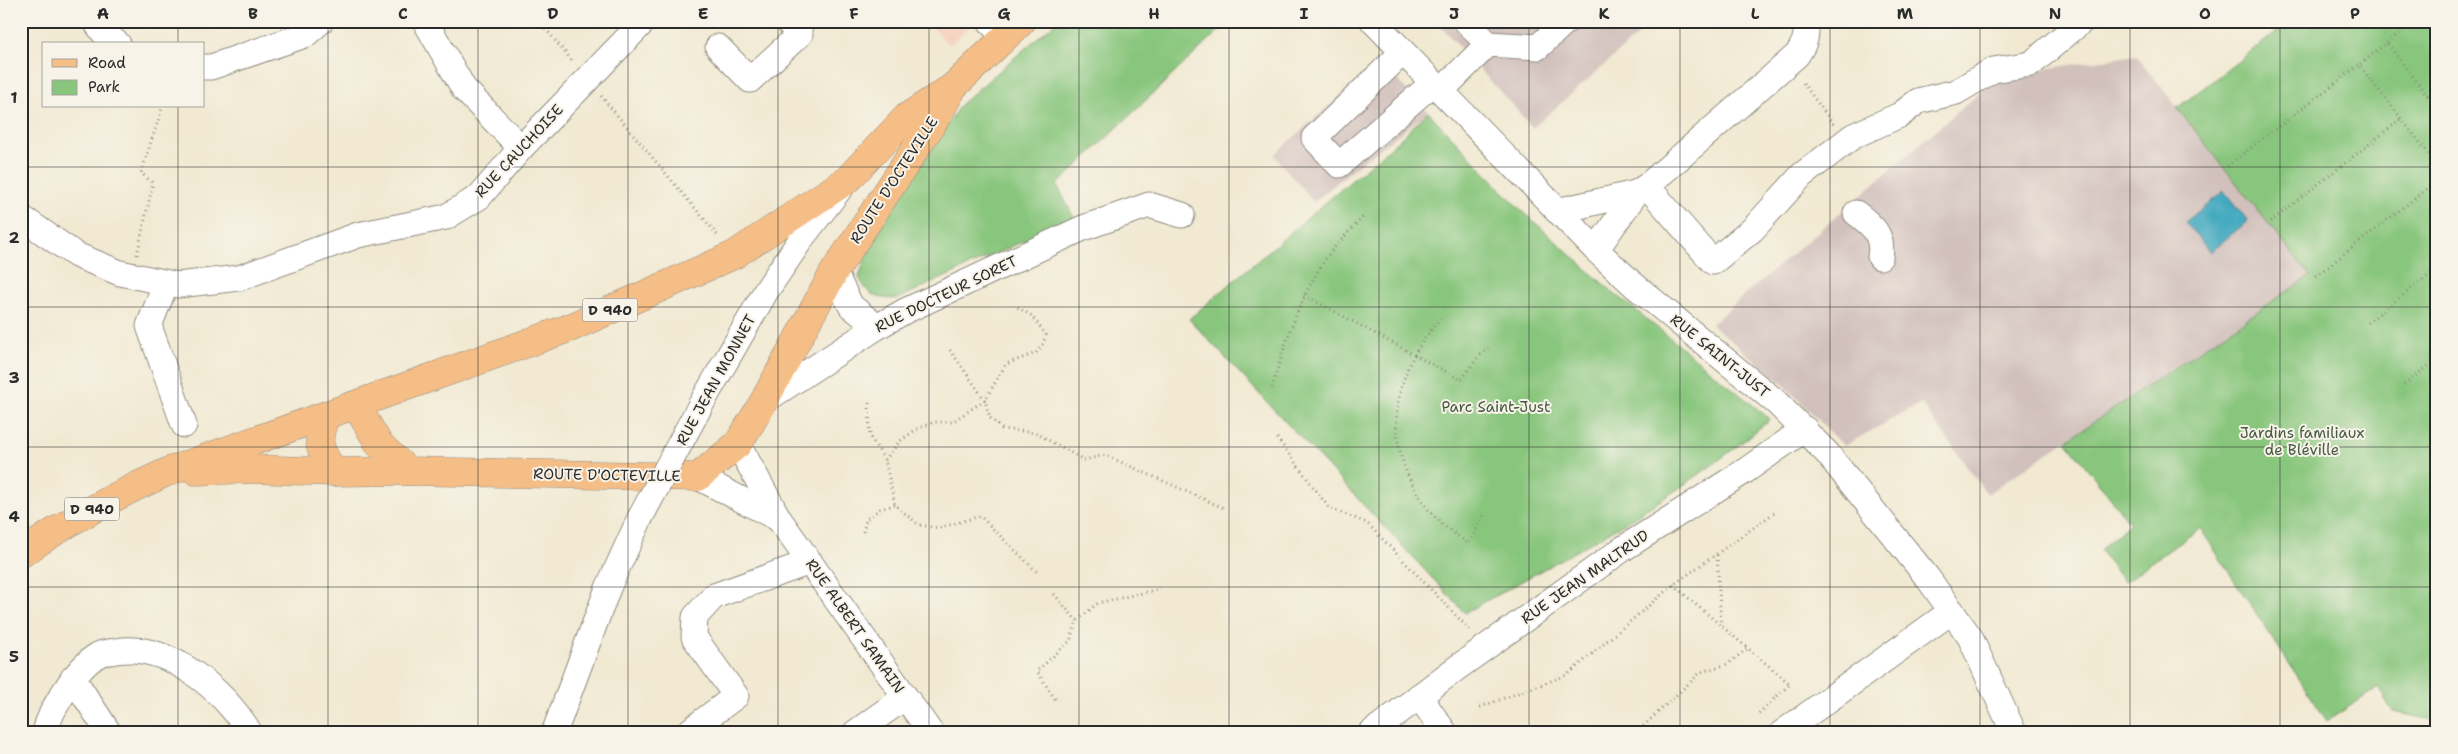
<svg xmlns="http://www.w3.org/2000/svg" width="2458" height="754" font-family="'Shantell Sans',sans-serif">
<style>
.built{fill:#f5d3c1}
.industrial{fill:#d1c0bc}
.green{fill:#88c67d;stroke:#5a7854}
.water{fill:#3fa8bf;stroke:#356a75}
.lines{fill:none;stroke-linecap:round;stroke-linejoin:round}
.minor-casing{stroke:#8e8a7e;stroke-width:27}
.major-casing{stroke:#8e8a7e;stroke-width:29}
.path{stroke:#8e8a7e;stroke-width:3;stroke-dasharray:1 4;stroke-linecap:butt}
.minor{stroke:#fff;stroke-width:25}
.major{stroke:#f6be87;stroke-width:28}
.minor-bridge-casing{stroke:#8e8a7e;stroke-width:27;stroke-linecap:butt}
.minor-bridge{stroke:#fff;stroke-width:25}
.grid{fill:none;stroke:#2b2b2b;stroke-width:1;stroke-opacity:0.55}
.labels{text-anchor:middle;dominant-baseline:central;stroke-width:4;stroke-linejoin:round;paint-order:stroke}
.shield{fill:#f7f3e8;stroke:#686764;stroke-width:1}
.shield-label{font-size:14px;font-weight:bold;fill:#2b2b2b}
.street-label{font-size:15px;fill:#2b2b2b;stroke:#f7f3e8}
.park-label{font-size:15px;fill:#475a44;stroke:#f7f3e8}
.neatline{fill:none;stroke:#2b2b2b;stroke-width:2}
.grid-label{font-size:16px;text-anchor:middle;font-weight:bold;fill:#2b2b2b}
</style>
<rect width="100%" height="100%" fill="#f7f3e8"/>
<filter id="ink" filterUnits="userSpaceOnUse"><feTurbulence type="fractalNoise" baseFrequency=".02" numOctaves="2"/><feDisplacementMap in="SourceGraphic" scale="10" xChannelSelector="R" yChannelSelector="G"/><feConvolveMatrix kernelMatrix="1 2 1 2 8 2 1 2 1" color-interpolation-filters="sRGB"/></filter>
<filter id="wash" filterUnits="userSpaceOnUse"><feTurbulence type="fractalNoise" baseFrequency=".0096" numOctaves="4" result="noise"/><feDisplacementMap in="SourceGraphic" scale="20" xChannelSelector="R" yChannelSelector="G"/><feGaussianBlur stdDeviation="1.12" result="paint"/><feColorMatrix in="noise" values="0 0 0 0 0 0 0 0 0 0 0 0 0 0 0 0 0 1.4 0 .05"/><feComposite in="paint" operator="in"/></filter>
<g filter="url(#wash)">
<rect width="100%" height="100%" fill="#f1e9d2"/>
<!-- built -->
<polygon class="built" points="927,21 975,21 975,22 949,45"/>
<!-- industrial -->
<g class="industrial">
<polygon points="1436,21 1654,21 1533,128"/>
<polygon points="2136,55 2310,276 1987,494 1921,403 1844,446 1783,384 1711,324 1999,76"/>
<polygon points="1379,61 1428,112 1360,163 1314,202 1274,155"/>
</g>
<!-- green -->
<g class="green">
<path d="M1057,21H1229L1057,185L1074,218L897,299C876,298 868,297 859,277L870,244L960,105Z"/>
<polygon points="2291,21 2437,21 2437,721 2393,712 2378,688 2327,721 2200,528 2124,582 2100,550 2130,523 2066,441 2310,276 2177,108"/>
<path d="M1428,112L1516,205L1602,283L1770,419C1679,499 1569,554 1465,613L1189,319L1398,141Z"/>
</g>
<!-- water -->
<polygon class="water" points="2224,191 2248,221 2210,252 2185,222"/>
</g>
<g filter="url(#ink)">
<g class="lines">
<defs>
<g id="minor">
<polyline points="95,21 103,32 118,44"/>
<polyline points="425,21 464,89 521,148"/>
<polyline points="990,21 1003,38"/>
<polyline points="1373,21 1596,250 1634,285 1776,402 1827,453 1927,577 1970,637 2014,733"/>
<polyline points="1466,21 1488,44"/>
<polyline points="718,47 750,80 800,34 787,21"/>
<polyline points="1402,53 1314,138 1339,165 1433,83"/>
<polyline points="204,67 211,67 305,35 321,21"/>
<polyline points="1441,91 1488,44 1538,47 1566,21"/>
<polyline points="1647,186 1713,262 1753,229 1802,175 1853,136 1900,115 1918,101 1956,92 1993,70 2031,64 2082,21"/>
<path d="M1557,211L1636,193L1647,186L1797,55C1805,43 1808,35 1805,21"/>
<path d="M1856,213C1872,225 1884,235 1880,257"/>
<polyline points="21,217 76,255 120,273 178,285 239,278 358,235 446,217 479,197 521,148 644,21"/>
<polyline points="1596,250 1636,193"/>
<polyline points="834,272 851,306 877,327"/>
<polyline points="166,283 149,326 184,425"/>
<polyline points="764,401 877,327 905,311 1083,228 1149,205 1182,215"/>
<polyline points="700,406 766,291 804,235 842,186"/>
<polyline points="738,444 779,519 931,733"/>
<polyline points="698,477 779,519"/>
<polyline points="73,678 109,733"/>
<polyline points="1419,696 1445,733"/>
<path d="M45,733C48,717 56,705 64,692C73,678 84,663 98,655C102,652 111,652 116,651C169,642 224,691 250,733"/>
<polyline points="554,733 608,588 640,518"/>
<polyline points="687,733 736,696 694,637 695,617 714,596 810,562"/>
<polyline points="855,733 905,697"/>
<polyline points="1371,733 1454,670 1624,548 1745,471 1805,429"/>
<polyline points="1782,733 1952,611"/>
</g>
<g id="major">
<polyline points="356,405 379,444 408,471"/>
<path d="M326,416C315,441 319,450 334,472"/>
<polyline points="196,471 251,469 334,472 408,471 698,477 738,444 764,401 834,272 934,121 951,91"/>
<path d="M21,554C68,521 116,495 167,472L572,327L734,255L847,180L907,117L953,87L1022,21"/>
</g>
</defs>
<!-- minor casing -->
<use href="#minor" class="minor-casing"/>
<!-- major casing -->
<use href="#major" class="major-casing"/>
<!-- path -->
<g class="path">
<polyline points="539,21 573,62"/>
<polyline points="2387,43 2415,21"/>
<polyline points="1803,83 1834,125"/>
<polyline points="2427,95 2437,88"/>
<polyline points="601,96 719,237"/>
<polyline points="2437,108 2387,43 2359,65 2437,164"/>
<polyline points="2227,166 2359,65"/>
<polyline points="2270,222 2401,119"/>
<polyline points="137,255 153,183 141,173 163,106"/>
<polyline points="2316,276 2437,181"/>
<polyline points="1304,295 1461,380 1479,356 1488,348"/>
<path d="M1441,318C1389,375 1380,446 1428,509C1439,523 1455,534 1469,544L1484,515"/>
<polyline points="2367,323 2437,269"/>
<polyline points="950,350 985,400 990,418 1002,429 1036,433 1084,460 1105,455 1226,509"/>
<polyline points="2404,385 2437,359"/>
<path d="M1272,388C1285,342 1300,297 1327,257C1337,243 1351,230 1363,217"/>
<polyline points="869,403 870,437 885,460 895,505 919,525 939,528 980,516 1038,573"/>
<polyline points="1277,438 1329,508 1367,523 1472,632"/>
<polyline points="885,460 900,441 917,429 934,422 952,422 985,400 1006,364 1036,353 1043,344 1046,335 1032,316 1017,307"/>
<polyline points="863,532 866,519 880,509 895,505"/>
<polyline points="1717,555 1721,625"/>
<polyline points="1673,585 1790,684 1757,715"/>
<polyline points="1054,594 1077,621"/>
<polyline points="1055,699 1037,671 1070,641 1077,621 1098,603 1160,589"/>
<polyline points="1480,707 1567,675 1673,585 1774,513"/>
<polyline points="1636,733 1701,672 1728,664 1748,648"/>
</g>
<!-- minor -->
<use href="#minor" class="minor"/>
<!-- major -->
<use href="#major" class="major"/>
<defs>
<polyline id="minor-bridge" points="640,518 700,406"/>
</defs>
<!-- minor-bridge casing -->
<use href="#minor-bridge" class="minor-bridge-casing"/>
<!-- minor-bridge -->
<use href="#minor-bridge" class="minor-bridge"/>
</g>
</g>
<!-- grid -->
<path class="grid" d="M178,21V44M328,21V733M478,21V733M628,21V733M778,21V733M929,21V733M1079,21V733M1229,21V733M1379,21V733M1529,21V733M1680,21V733M1830,21V733M1980,21V733M2130,21V733M2280,21V733M178,106V733M21,167H2437M21,307H2437M21,447H2437M21,587H2437"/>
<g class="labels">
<!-- shield labels -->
<g class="shield">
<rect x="582.5" y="298.5" width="55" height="23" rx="4"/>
<rect x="64.5" y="497.5" width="55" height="23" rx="4"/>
</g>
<g class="shield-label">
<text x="610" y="310">D 940</text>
<text x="92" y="509">D 940</text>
</g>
<!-- street labels -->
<g class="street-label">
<text transform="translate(519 151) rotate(-47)">RUE CAUCHOISE</text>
<text transform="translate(894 180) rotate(-57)">ROUTE D'OCTEVILLE</text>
<text transform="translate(946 294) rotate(-26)">RUE DOCTEUR SORET</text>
<text transform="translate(1720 356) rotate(39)">RUE SAINT-JUST</text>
<text transform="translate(716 380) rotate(-61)">RUE JEAN MONNET</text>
<text transform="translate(607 475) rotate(1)">ROUTE D'OCTEVILLE</text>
<text transform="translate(1585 577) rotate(-35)">RUE JEAN MALTRUD</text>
<text transform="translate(855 626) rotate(55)">RUE ALBERT SAMAIN</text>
</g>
<!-- park labels -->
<g class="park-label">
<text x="1496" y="407">Parc Saint-Just</text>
<text x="2302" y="433">Jardins familiaux<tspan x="2302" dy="17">de Bléville</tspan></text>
</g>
</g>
<!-- margin -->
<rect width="2458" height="754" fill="none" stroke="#f7f3e8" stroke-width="55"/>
<!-- legend -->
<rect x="42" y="42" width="162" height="65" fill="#f7f3e8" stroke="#a5a39c"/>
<rect x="52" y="59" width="25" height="8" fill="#f6be87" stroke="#a5a39c"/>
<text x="88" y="68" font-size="15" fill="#2b2b2b">Road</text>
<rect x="52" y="80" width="25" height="15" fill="#88c67d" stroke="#a5a39c"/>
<text x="88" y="92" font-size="15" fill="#2b2b2b">Park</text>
<rect x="28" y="28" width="2402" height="698" class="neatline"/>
<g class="grid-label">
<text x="103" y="19">A</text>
<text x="253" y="19">B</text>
<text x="403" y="19">C</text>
<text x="553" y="19">D</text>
<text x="703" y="19">E</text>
<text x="854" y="19">F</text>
<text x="1004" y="19">G</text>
<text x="1154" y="19">H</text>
<text x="1304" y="19">I</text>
<text x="1454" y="19">J</text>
<text x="1604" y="19">K</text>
<text x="1755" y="19">L</text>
<text x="1905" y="19">M</text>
<text x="2055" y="19">N</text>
<text x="2205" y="19">O</text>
<text x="2355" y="19">P</text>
<text x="14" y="103">1</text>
<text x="14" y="243">2</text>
<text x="14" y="383">3</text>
<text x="14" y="522">4</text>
<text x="14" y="662">5</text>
</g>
</svg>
